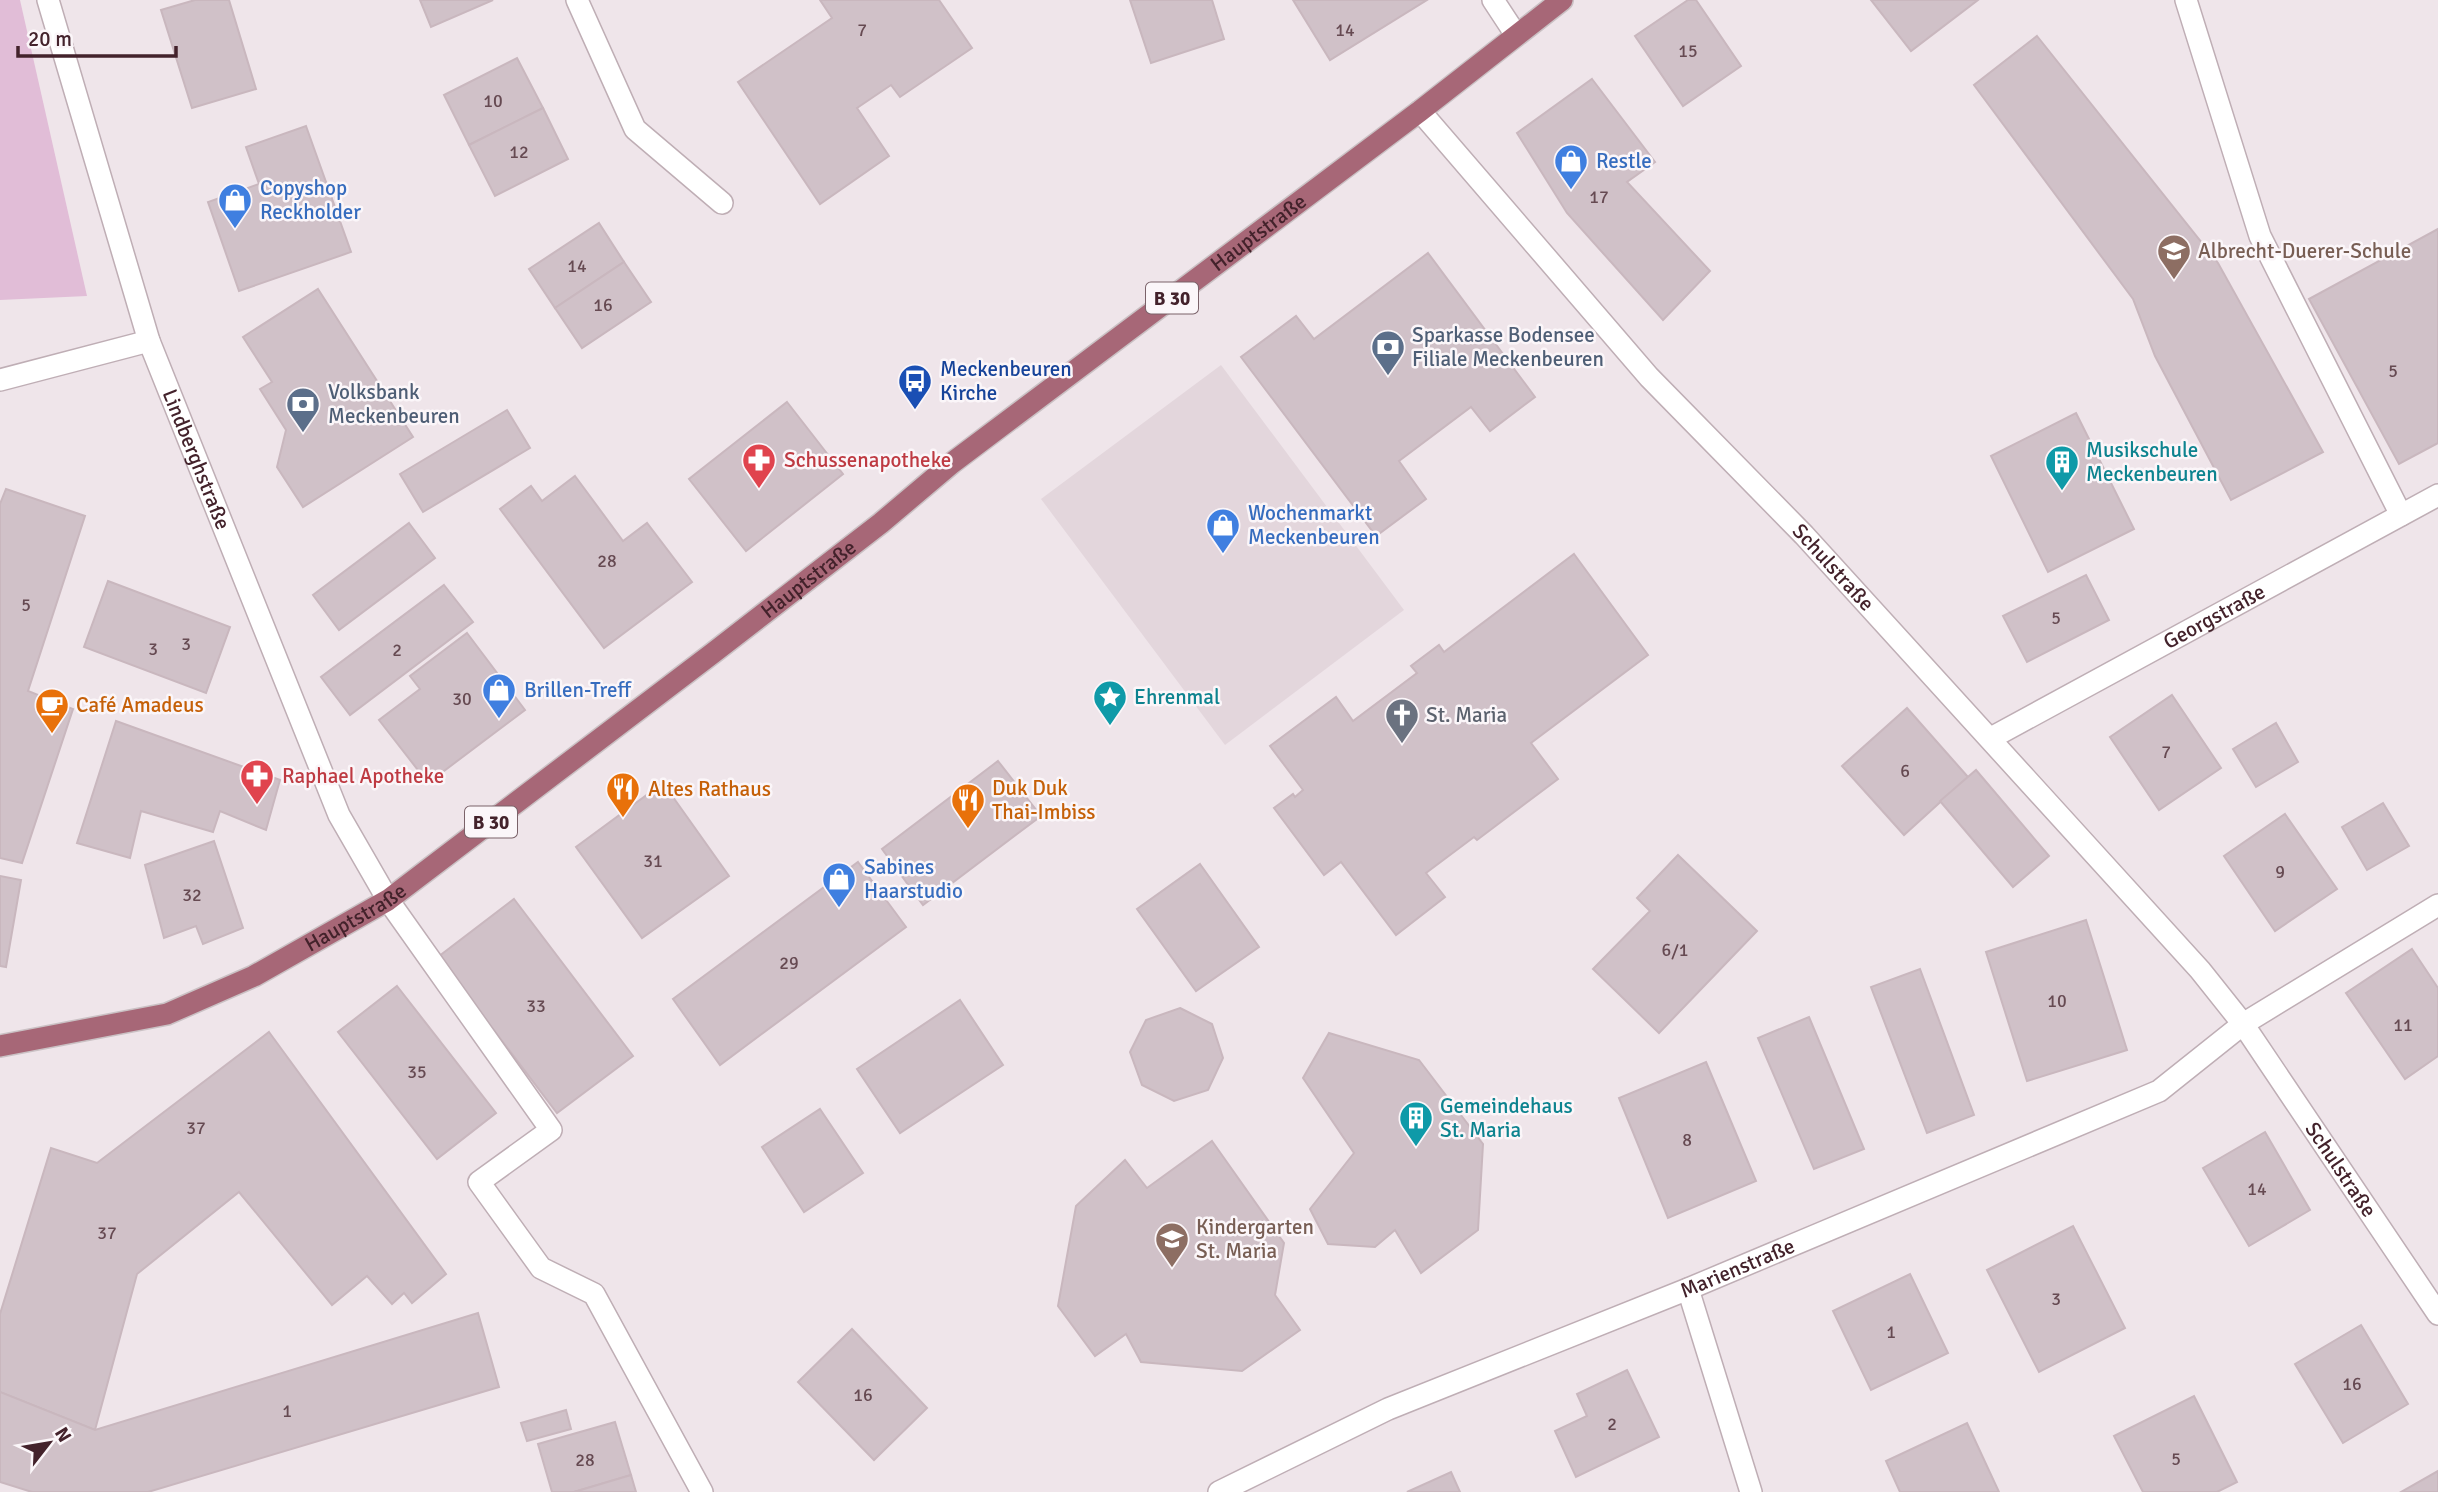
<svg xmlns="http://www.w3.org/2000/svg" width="2438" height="1492" font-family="Signika,sans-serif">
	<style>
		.built { fill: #e3d6dc }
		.green { fill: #e1bdd7 }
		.building { fill: #d0c1c8; stroke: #c9b7be; stroke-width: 2 }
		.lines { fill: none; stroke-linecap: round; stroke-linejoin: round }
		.minor-casing { stroke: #bfaeb5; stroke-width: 24 }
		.major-casing { stroke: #cac1c4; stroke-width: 24 }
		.minor { stroke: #fff; stroke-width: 21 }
		.major { stroke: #a76777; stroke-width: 21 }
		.labels { text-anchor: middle; stroke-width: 5; stroke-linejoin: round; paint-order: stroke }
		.number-label { font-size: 18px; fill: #664a52 }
		.shield { fill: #fbf6f9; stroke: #7a6269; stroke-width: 2 }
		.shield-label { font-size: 19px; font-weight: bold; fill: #43222b }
		.shop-label { font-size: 21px; fill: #366cbe; stroke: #fbf6f9; text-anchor: start }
		.street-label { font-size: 21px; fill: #43222b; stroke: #fbf6f9 }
		.education-label { font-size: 21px; fill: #785e54; stroke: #fbf6f9; text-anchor: start }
		.service-label { font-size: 21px; fill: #4e5e75; stroke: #fbf6f9; text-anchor: start }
		.transit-label { font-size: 21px; fill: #164399; stroke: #fbf6f9; text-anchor: start }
		.culture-label { font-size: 21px; fill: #0d838f; stroke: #fbf6f9; text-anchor: start }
		.health-label { font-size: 21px; fill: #be3a42; stroke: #fbf6f9; text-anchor: start }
		.food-label { font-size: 21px; fill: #c56008; stroke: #fbf6f9; text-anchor: start }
		.worship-label { font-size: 21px; fill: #5b616d; stroke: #fbf6f9; text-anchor: start }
	</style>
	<rect width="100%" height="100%" fill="#efe5ea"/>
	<polygon class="built" points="1221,365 1404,610 1225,745 1041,499"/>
	<polygon class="green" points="0,0 20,0 87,296 0,300"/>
	<g class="building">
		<polygon points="195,0 229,0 256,89 192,108 161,10"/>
		<polygon points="420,0 493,0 431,27"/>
		<polygon points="820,0 939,0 972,48 900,97 891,85 857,108 889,156 820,204 738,82 832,18"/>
		<polygon points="1130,0 1212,0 1224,39 1151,63"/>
		<polygon points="1293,0 1427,0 1330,60"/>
		<polygon points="1688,0 1696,0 1741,66 1683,106 1635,36"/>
		<polygon points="1871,0 1978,0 1911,51"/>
		<polygon points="2037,36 2218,263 2323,452 2231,500 2155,356 2133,299 1974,85"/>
		<polygon points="517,58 543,108 469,145 444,95"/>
		<polygon points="1592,79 1655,162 1627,182 1710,271 1663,320 1567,213 1517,133"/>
		<polygon points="543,108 568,159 495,196 469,145"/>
		<polygon points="306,126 351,252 239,291 208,202 259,184 246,147"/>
		<polygon points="599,223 624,262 555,308 529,269"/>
		<polygon points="2438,229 2438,443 2399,464 2309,299"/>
		<polygon points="1428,253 1535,397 1490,431 1471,407 1399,461 1426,499 1376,536 1241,357 1296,316 1314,339"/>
		<polygon points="624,262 651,302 582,348 555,308"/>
		<polygon points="318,289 413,437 303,507 277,467 286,430 260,389 272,382 243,337"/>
		<polygon points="787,402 843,474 746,551 689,479"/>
		<polygon points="507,410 530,448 423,512 400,474"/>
		<polygon points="2076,413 2134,529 2048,572 1991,456"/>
		<polygon points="575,476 623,541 647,523 692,582 604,648 500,509 531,486 542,501"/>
		<polygon points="6,489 85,516 28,691 73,709 22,863 0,858 0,504"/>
		<polygon points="409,523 435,558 339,630 313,595"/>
		<polygon points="1574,554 1648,655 1531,743 1558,779 1477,840 1474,837 1426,873 1445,897 1396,935 1341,862 1324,875 1274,808 1293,794 1295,797 1303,790 1270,746 1336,697 1353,721 1417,673 1411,666 1439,645 1444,652"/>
		<polygon points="2086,575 2109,620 2027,662 2003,616"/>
		<polygon points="108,581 230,627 206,693 84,647"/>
		<polygon points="444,585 473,622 350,715 321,677"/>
		<polygon points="467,633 525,710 428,783 379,720 420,689 410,676"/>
		<polygon points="2172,695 2221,768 2159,810 2110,737"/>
		<polygon points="1907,708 1968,777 1904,835 1842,766"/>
		<polygon points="116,721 280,780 266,830 220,811 213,832 141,811 130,858 77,843"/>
		<polygon points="2276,723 2298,762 2256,787 2233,749"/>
		<polygon points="998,761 1041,816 923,905 882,849"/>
		<polygon points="1976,770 2049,856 2013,887 1940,801"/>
		<polygon points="663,783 729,876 642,938 576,847"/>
		<polygon points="2383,803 2409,846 2367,870 2342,827"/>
		<polygon points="2285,814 2337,889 2275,931 2224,856"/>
		<polygon points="214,841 243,928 203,944 196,926 164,938 145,865"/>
		<polygon points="1678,855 1757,931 1659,1033 1593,969 1650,911 1637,898"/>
		<polygon points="858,862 906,927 720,1065 673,999"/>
		<polygon points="1200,864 1259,947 1196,991 1137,909"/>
		<polygon points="0,876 21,880 6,967 0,966"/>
		<polygon points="514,899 633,1056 557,1113 438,957"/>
		<polygon points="2086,920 2127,1050 2027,1081 1986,952"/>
		<polygon points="2412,949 2438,988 2438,1056 2405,1079 2346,993"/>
		<polygon points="1920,969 1974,1115 1927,1133 1871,987"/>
		<polygon points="397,986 496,1113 437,1159 338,1032"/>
		<polygon points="960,1000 1003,1065 900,1133 857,1069"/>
		<polygon points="1180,1008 1212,1024 1223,1058 1208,1090 1174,1101 1142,1085 1130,1052 1146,1020"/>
		<polygon points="1809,1017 1864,1149 1814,1169 1758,1038"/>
		<polygon points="269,1032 446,1274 412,1303 404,1293 392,1304 367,1276 332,1305 239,1192 137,1274 95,1430 0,1392 0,1314 51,1148 97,1163"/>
		<polygon points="1329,1033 1419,1060 1483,1144 1478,1230 1421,1273 1395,1230 1375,1247 1328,1244 1310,1209 1354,1153 1303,1078"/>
		<polygon points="1706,1062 1756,1181 1668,1218 1619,1098"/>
		<polygon points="820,1109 863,1173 804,1212 762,1147"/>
		<polygon points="2265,1132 2310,1210 2249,1246 2203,1168"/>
		<polygon points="1212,1141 1284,1243 1275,1295 1300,1330 1242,1371 1141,1362 1126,1334 1095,1356 1058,1306 1076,1206 1125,1160 1147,1188"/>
		<polygon points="2073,1226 2125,1328 2039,1372 1987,1270"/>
		<polygon points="1910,1274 1948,1353 1871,1390 1833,1311"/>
		<polygon points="478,1313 499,1387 148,1492 32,1492 0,1482 0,1392 95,1430"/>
		<polygon points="2361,1325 2408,1404 2343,1443 2295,1364"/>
		<polygon points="852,1329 927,1408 874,1460 798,1382"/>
		<polygon points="1627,1370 1659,1437 1576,1477 1555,1431 1587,1416 1577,1394"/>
		<polygon points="2194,1396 2237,1482 2217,1492 2143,1492 2114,1436"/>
		<polygon points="566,1410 571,1429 527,1441 521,1423"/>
		<polygon points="615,1422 631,1475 574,1492 552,1492 538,1444"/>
		<polygon points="1967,1423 1999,1492 1900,1492 1886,1461"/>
		<polygon points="2438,1471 2438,1492 2401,1492"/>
		<polygon points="1451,1472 1460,1492 1407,1492"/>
		<polygon points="631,1475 636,1492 574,1492"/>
	</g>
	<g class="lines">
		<g class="minor-casing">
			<g id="minor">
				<path id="s1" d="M 48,0 L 149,341 L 339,815 L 388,900 L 551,1130 L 479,1182 L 541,1268 L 594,1294 L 702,1492"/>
				<polyline points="577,0 635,129 722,203"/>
				<polyline points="1493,0 1516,35"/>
				<polyline points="2186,0 2260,236 2401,515"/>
				<path id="s2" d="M 1420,111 L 1649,377 L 1804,535 L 2200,970 L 2243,1024 L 2438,1314"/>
				<polyline points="0,380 149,341"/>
				<path id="s3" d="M 1991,738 L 2438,495"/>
				<polyline points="1688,1289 1751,1492"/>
				<path id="s4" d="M 1219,1492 L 1388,1409 L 1688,1289 L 2159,1091 L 2243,1024 L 2438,905"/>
			</g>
		</g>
		<g class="major-casing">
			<g id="major">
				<path id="s5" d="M 0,1046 L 167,1014 L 254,976 L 388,900 L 713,653 L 881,523 L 952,463 L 1420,111 L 1562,0"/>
			</g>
		</g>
		<use href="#minor" class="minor"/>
		<use href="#major" class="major"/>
	</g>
	<defs>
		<g id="shop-pin" transform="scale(1.75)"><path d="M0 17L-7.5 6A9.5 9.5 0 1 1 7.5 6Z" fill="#3f7fe0" stroke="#fbf6f9"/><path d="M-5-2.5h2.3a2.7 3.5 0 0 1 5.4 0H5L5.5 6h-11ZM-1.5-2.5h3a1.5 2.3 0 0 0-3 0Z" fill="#fff"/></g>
		<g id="school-pin" transform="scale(1.75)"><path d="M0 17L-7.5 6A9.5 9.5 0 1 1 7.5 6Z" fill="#8d6e63" stroke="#fbf6f9"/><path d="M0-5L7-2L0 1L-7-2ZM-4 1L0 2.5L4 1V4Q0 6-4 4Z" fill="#fff"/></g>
		<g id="bank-pin" transform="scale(1.75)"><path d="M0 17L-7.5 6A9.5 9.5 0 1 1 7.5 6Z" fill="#5c6f8a" stroke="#fbf6f9"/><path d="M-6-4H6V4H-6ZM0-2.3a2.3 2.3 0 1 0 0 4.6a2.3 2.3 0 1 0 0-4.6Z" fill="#fff"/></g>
		<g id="bus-pin" transform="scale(1.75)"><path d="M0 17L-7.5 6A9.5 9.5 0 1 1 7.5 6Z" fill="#1a4fb4" stroke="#fbf6f9"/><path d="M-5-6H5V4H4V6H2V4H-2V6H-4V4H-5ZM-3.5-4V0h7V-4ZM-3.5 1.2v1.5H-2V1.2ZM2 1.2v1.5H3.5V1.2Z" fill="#fff"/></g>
		<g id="pharmacy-pin" transform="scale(1.75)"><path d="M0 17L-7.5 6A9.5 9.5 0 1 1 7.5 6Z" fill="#e0444e" stroke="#fbf6f9"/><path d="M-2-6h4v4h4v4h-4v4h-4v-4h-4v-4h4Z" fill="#fff"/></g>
		<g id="building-pin" transform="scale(1.75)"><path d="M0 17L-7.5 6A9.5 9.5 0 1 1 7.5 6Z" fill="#0f9aa8" stroke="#fbf6f9"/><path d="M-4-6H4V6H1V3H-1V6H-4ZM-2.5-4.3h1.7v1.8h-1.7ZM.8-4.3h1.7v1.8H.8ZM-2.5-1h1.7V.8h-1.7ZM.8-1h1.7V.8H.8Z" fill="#fff"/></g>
		<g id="sight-pin" transform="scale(1.75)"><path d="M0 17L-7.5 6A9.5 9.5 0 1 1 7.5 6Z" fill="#0f9aa8" stroke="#fbf6f9"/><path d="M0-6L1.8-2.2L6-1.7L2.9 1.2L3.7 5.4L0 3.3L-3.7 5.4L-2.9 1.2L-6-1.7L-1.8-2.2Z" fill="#fff"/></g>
		<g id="cafe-pin" transform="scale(1.75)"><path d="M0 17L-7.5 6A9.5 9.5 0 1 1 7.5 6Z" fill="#e8710a" stroke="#fbf6f9"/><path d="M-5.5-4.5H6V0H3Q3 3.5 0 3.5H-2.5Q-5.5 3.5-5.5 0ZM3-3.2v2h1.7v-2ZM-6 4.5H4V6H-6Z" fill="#fff"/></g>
		<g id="church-pin" transform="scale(1.75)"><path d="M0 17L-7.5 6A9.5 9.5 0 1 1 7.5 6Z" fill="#6b7280" stroke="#fbf6f9"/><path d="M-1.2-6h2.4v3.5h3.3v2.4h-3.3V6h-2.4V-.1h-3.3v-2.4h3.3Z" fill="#fff"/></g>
		<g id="restaurant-pin" transform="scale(1.75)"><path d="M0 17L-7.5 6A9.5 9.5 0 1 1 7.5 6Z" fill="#e8710a" stroke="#fbf6f9"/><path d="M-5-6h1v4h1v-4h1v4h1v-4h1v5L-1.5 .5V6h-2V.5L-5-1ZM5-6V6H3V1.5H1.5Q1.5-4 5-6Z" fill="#fff"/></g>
	</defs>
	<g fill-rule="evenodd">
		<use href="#shop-pin" x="1571" y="161"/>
		<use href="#shop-pin" x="235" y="200"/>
		<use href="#school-pin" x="2174" y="251"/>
		<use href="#bank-pin" x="1388" y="347"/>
		<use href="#bus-pin" x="915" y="381"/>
		<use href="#bank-pin" x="303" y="404"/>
		<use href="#pharmacy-pin" x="759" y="460"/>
		<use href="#building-pin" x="2062" y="462"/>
		<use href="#shop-pin" x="1223" y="525"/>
		<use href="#shop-pin" x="499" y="690"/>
		<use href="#sight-pin" x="1110" y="697"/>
		<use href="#cafe-pin" x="52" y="705"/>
		<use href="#church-pin" x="1402" y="715"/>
		<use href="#pharmacy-pin" x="257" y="776"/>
		<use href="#restaurant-pin" x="623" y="789"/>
		<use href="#restaurant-pin" x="968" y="800"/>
		<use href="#shop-pin" x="839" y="879"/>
		<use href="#building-pin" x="1416" y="1118"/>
		<use href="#school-pin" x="1172" y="1239"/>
	</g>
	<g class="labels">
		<g class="number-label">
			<text x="862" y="36">7</text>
			<text x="1345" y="36">14</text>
			<text x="1688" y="57">15</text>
			<text x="493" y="107">10</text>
			<text x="519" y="158">12</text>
			<text x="1599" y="203">17</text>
			<text x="577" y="272">14</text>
			<text x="603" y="311">16</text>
			<text x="2393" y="377">5</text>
			<text x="607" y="567">28</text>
			<text x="26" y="611">5</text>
			<text x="2056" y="624">5</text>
			<text x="186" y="650">3</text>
			<text x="153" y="655">3</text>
			<text x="397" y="656">2</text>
			<text x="462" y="705">30</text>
			<text x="2166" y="758">7</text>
			<text x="1905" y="777">6</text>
			<text x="653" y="867">31</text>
			<text x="2280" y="878">9</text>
			<text x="192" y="901">32</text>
			<text x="1675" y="956">6/1</text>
			<text x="789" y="969">29</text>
			<text x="2057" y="1007">10</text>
			<text x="536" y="1012">33</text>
			<text x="2403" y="1031">11</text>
			<text x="417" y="1078">35</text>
			<text x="196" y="1134">37</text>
			<text x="1687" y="1146">8</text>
			<text x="2257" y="1195">14</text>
			<text x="107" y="1239">37</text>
			<text x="2056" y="1305">3</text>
			<text x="1891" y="1338">1</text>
			<text x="2352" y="1390">16</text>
			<text x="863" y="1401">16</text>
			<text x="287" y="1417">1</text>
			<text x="1612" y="1430">2</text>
			<text x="2176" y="1465">5</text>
			<text x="585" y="1466">28</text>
		</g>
		<g class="shield">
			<rect x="1146" y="282.5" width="52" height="31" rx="5"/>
			<rect x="465" y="806.5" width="52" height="31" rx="5"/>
		</g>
		<g class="shield-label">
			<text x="1172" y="305">B 30</text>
			<text x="491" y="829">B 30</text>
		</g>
		<g class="shop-label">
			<text x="1596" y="168">Restle</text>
			<text x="260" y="195">Copyshop<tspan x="260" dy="24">Reckholder</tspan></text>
			<text x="1248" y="520">Wochenmarkt<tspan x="1248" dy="24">Meckenbeuren</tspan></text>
			<text x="524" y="697">Brillen-Treff</text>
			<text x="864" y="874">Sabines<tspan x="864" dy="24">Haarstudio</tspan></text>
		</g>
		<g class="street-label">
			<text dy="7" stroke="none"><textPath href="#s5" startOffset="1516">Hauptstraße</textPath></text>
			<text dy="7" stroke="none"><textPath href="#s1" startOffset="483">Lindberghstraße</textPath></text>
			<text dy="7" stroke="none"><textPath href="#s2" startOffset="616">Schulstraße</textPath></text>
			<text dy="7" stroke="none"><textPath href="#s5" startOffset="948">Hauptstraße</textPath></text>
			<text dy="7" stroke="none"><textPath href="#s3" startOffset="254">Georgstraße</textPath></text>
			<text dy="7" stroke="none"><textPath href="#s5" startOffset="382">Hauptstraße</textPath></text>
			<text dy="7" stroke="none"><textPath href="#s2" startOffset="1405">Schulstraße</textPath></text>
			<text dy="7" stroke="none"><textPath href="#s4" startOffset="565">Marienstraße</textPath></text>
		</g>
		<g class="education-label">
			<text x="2198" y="258">Albrecht-Duerer-Schule</text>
			<text x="1196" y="1234">Kindergarten<tspan x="1196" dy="24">St. Maria</tspan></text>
		</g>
		<g class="service-label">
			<text x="1412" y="342">Sparkasse Bodensee<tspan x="1412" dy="24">Filiale Meckenbeuren</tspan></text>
			<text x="328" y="399">Volksbank<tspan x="328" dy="24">Meckenbeuren</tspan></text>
		</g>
		<g class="transit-label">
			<text x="940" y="376">Meckenbeuren<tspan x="940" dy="24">Kirche</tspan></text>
		</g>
		<g class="culture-label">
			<text x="2086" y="457">Musikschule<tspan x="2086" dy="24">Meckenbeuren</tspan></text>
			<text x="1134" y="704">Ehrenmal</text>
			<text x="1440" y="1113">Gemeindehaus<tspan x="1440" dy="24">St. Maria</tspan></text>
		</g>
		<g class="health-label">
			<text x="784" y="467">Schussenapotheke</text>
			<text x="282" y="783">Raphael Apotheke</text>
		</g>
		<g class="food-label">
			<text x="76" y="712">Café Amadeus</text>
			<text x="992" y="795">Duk Duk<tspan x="992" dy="24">Thai-Imbiss</tspan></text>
			<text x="648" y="796">Altes Rathaus</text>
		</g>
		<g class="worship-label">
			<text x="1426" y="722">St. Maria</text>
		</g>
	</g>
	<g transform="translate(49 1443) rotate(59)" stroke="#fbf6f9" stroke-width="5" paint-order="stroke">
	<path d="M0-5L12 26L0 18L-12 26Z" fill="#43222b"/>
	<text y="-10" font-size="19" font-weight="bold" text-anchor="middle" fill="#43222b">N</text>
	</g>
	<path d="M18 46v10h158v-10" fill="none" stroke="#43222b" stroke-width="3.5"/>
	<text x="28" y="46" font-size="21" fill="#43222b" stroke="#fbf6f9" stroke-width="5" paint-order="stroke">20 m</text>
</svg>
